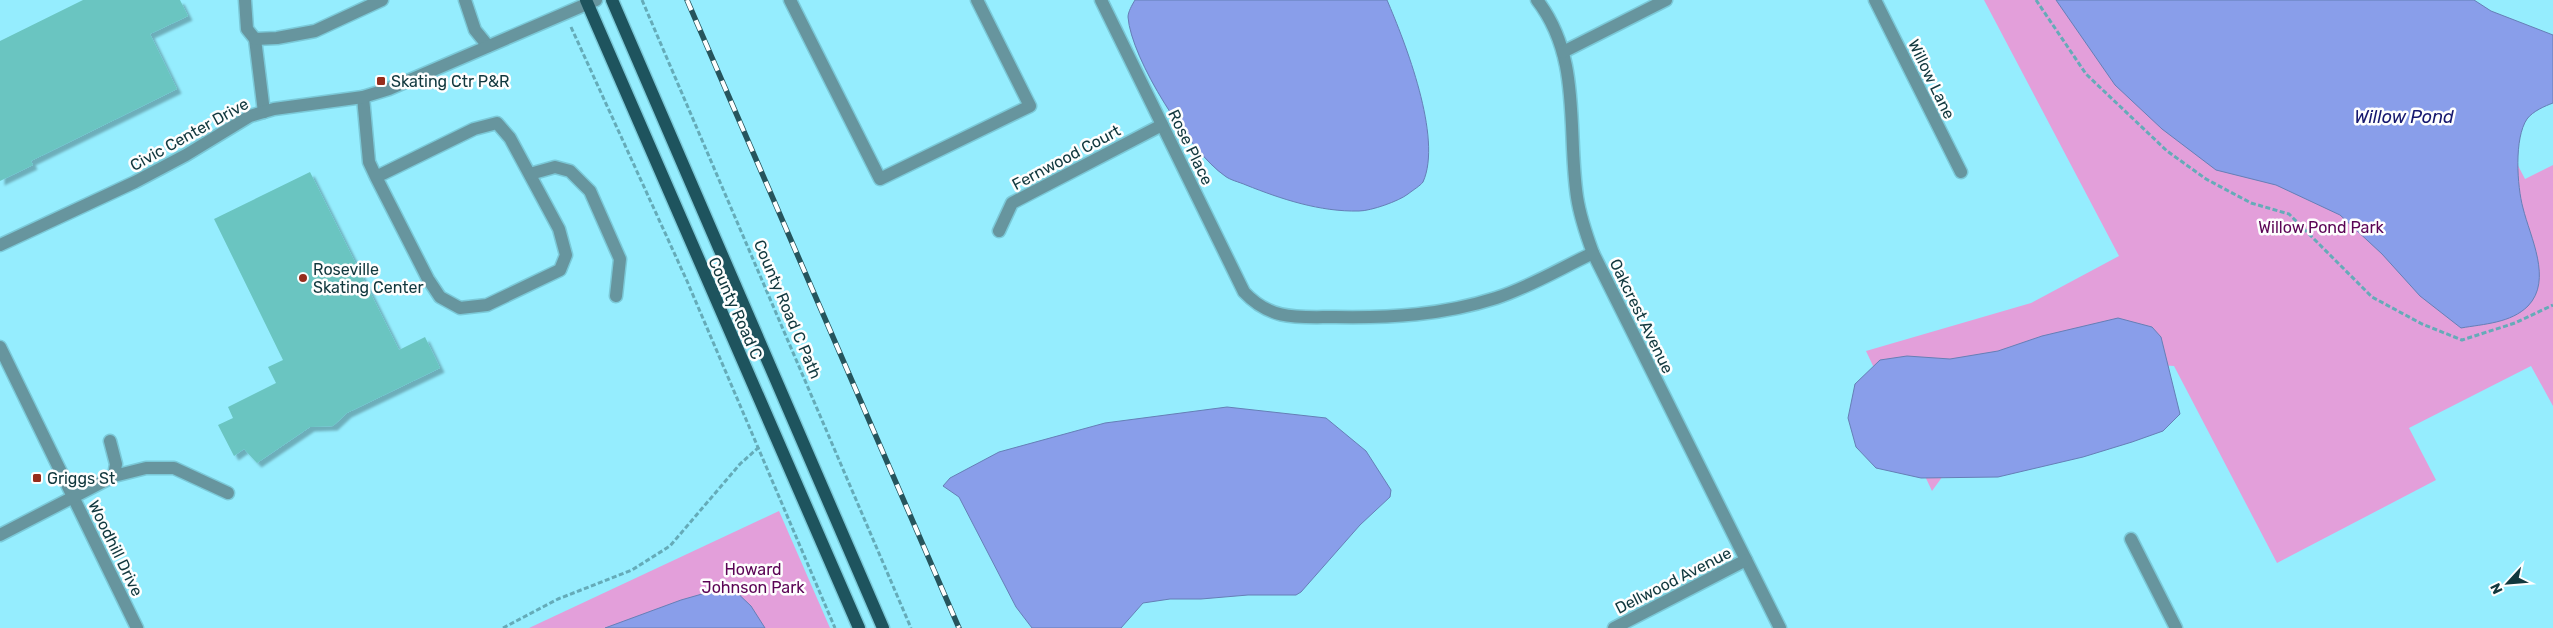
<svg xmlns="http://www.w3.org/2000/svg" width="2553" height="628" font-family="Rubik,sans-serif">
	<style>
		.green { fill: #e39fda }
		.water { fill: #899eea; stroke: #657fb6 }
		.building { fill: #6ac5c1; filter: url(#shadow) }
		.lines { fill: none; stroke-linecap: round; stroke-linejoin: round }
		.minor-casing { stroke: #7bc9d8; stroke-width: 15 }
		.major-casing { stroke: #7bc9d8; stroke-width: 15 }
		.path { stroke: #65abb8; stroke-width: 3; stroke-dasharray: 5 2.5; stroke-linecap: butt }
		.minor { stroke: #67959e; stroke-width: 12 }
		.major { stroke: #1e545e; stroke-width: 12 }
		.rail-casing { stroke: #26555d; stroke-width: 5.5 }
		.rail { stroke: #fefefe; stroke-width: 4; stroke-dasharray: 11; stroke-linecap: butt }
		.poi-dot { fill: #962d1c; stroke: #fefefe; stroke-width: 2 }
		.labels { text-anchor: middle; stroke-width: 5; stroke-linejoin: round; paint-order: stroke }
		.street-label { font-size: 16px; fill: #11383e; stroke: #fefefe }
		.poi-label { font-size: 16px; fill: #11383e; stroke: #fefefe; text-anchor: start }
		.park-label { font-size: 16px; fill: #5b0455; stroke: #fefefe }
		.water-label { font-size: 18px; font-style: italic; fill: #16186f; stroke: #fefefe }
	</style>
	<defs>
		<filter id="shadow"><feDropShadow dx="4.5" dy="4.5" stdDeviation="1" flood-color="#0004"/></filter>
	</defs>
	<rect width="100%" height="100%" fill="#95edfe"/>
	<g class="green">
		<polygon points="1984,0 2432,0 2525,179 2553,165 2553,406 2531,366 2409,428 2436,480 2277,563 2174,366 2125,363 1977,429 1932,491 1866,351 2031,303 2119,256"/>
		<polygon points="779,511 830,628 529,628"/>
	</g>
	<g class="water">
		<path d="M 1135,0 L 1387,0 C 1405,42 1443,138 1423,182 C 1420,186 1413,190 1408,194 C 1399,201 1371,211 1359,211 C 1320,212 1281,199 1246,185 C 1239,182 1230,180 1225,176 C 1190,152 1131,59 1128,17 C 1128,12 1132,5 1135,0 Z"/>
		<path d="M 2056,0 L 2474,0 L 2491,11 L 2553,35 L 2553,103 C 2545,106 2533,111 2527,119 C 2514,138 2517,186 2523,208 C 2530,237 2553,280 2528,306 C 2511,323 2484,324 2461,328 L 2420,296 L 2382,254 L 2340,215 L 2276,185 L 2216,170 L 2162,129 L 2115,85 Z"/>
		<polygon points="2118,318 2152,327 2161,337 2180,414 2163,431 2132,442 2083,457 1998,477 1921,478 1876,468 1856,447 1848,418 1855,384 1880,360 1907,356 1950,359 1998,351 2042,336"/>
		<polygon points="1227,407 1326,418 1366,451 1391,490 1390,497 1360,525 1301,592 1296,595 1248,595 1201,599 1170,599 1143,603 1121,628 1032,628 1016,607 959,497 943,486 950,478 999,452 1105,423"/>
		<polygon points="730,586 751,606 765,628 605,628 681,600"/>
	</g>
	<g class="building">
		<polygon points="83,0 180,0 188,16 150,34 177,89 31,161 33,165 0,181 0,41"/>
		<polygon points="310,172 399,350 425,337 440,368 347,413 333,426 310,427 257,463 244,449 234,456 218,425 233,418 228,407 276,383 268,367 283,360 214,219"/>
	</g>
	<g class="lines">
		<g class="minor-casing">
			<g id="minor">
				<polyline points="245,0 247,29 255,39 264,112"/>
				<polyline points="465,0 475,30 488,46"/>
				<polyline points="790,0 880,179 1030,106 977,0"/>
				<path d="M 1101,0 L 1244,292 C 1271,321 1298,317 1335,317 C 1391,318 1443,315 1496,298 C 1530,287 1561,268 1593,253"/>
				<path d="M 1537,0 C 1582,58 1567,130 1577,197 C 1580,217 1586,234 1593,253 L 1780,628"/>
				<polyline points="1875,0 1961,172"/>
				<polyline points="255,39 277,38 315,31 382,0"/>
				<polyline points="1563,52 1666,0"/>
				<polyline points="363,97 369,162 376,177 428,279 440,297 460,308 487,305 560,270 566,255 559,229 510,138 497,123 474,129 376,177"/>
				<polyline points="530,174 555,167 570,171 590,191 620,259 616,296"/>
				<polyline points="999,231 1012,203 1162,125"/>
				<polyline points="0,245 135,182 186,155 250,116 274,109 363,97 389,89 596,0"/>
				<polyline points="0,347 137,628"/>
				<polyline points="114,476 146,468 174,468 228,493"/>
				<polyline points="0,535 114,476 116,464 110,441"/>
				<polyline points="2131,539 2176,628"/>
				<polyline points="1614,628 1746,560"/>
			</g>
		</g>
		<g class="major-casing">
			<g id="major">
				<polyline points="586,0 859,628"/>
				<polyline points="612,0 883,628"/>
			</g>
		</g>
		<g class="path">
			<polyline points="642,0 911,628"/>
			<polyline points="2036,0 2086,74 2167,151 2206,179 2251,203 2289,214 2372,297 2422,324 2462,340 2515,323 2553,305"/>
			<polyline points="571,27 687,281 835,628"/>
			<polyline points="503,628 558,599 632,570 670,546 740,464 759,447"/>
		</g>
		<use href="#minor" class="minor"/>
		<use href="#major" class="major"/>
		<g class="rail-casing">
			<polyline id="rail" points="687,0 959,628"/>
		</g>
		<use href="#rail" class="rail"/>
	</g>
	<g class="poi-dot">
		<rect x="376" y="76" width="10" height="10" rx="2.5"/>
		<circle cx="303" cy="278" r="5"/>
		<rect x="32" y="473" width="10" height="10" rx="2.5"/>
	</g>
	<g class="labels">
		<g class="street-label">
			<text transform="translate(1932 79) rotate(64)" y="6">Willow Lane</text>
			<text transform="translate(189 134) rotate(-29)" y="6">Civic Center Drive</text>
			<text transform="translate(1191 147) rotate(64)" y="6">Rose Place</text>
			<text transform="translate(1066 157) rotate(-28)" y="6">Fernwood Court</text>
			<text transform="translate(736 308) rotate(66)" y="6">County Road C</text>
			<text transform="translate(788 309) rotate(67)" y="6">County Road C Path</text>
			<text transform="translate(1642 316) rotate(64)" y="6">Oakcrest Avenue</text>
			<text transform="translate(116 548) rotate(64)" y="6">Woodhill Drive</text>
			<text transform="translate(1673 580) rotate(-27)" y="6">Dellwood Avenue</text>
		</g>
		<g class="poi-label">
			<text x="391" y="87">Skating Ctr P&amp;R</text>
			<text x="313" y="275">Roseville<tspan x="313" dy="18">Skating Center</tspan></text>
			<text x="47" y="484">Griggs St</text>
		</g>
		<g class="park-label">
			<text x="2321" y="233">Willow Pond Park</text>
			<text x="753" y="575">Howard<tspan x="753" dy="18">Johnson Park</tspan></text>
		</g>
		<g class="water-label">
			<text x="2404" y="123">Willow Pond</text>
		</g>
	</g>
	<g transform="translate(2508 583) rotate(244)" stroke="#fefefe" stroke-width="4" paint-order="stroke">
	<path d="M0-4L9 19L0 12L-9 19Z" fill="#11383e"/>
	<text y="-8" font-size="14" font-weight="bold" text-anchor="middle" fill="#11383e">N</text>
	</g>
</svg>
